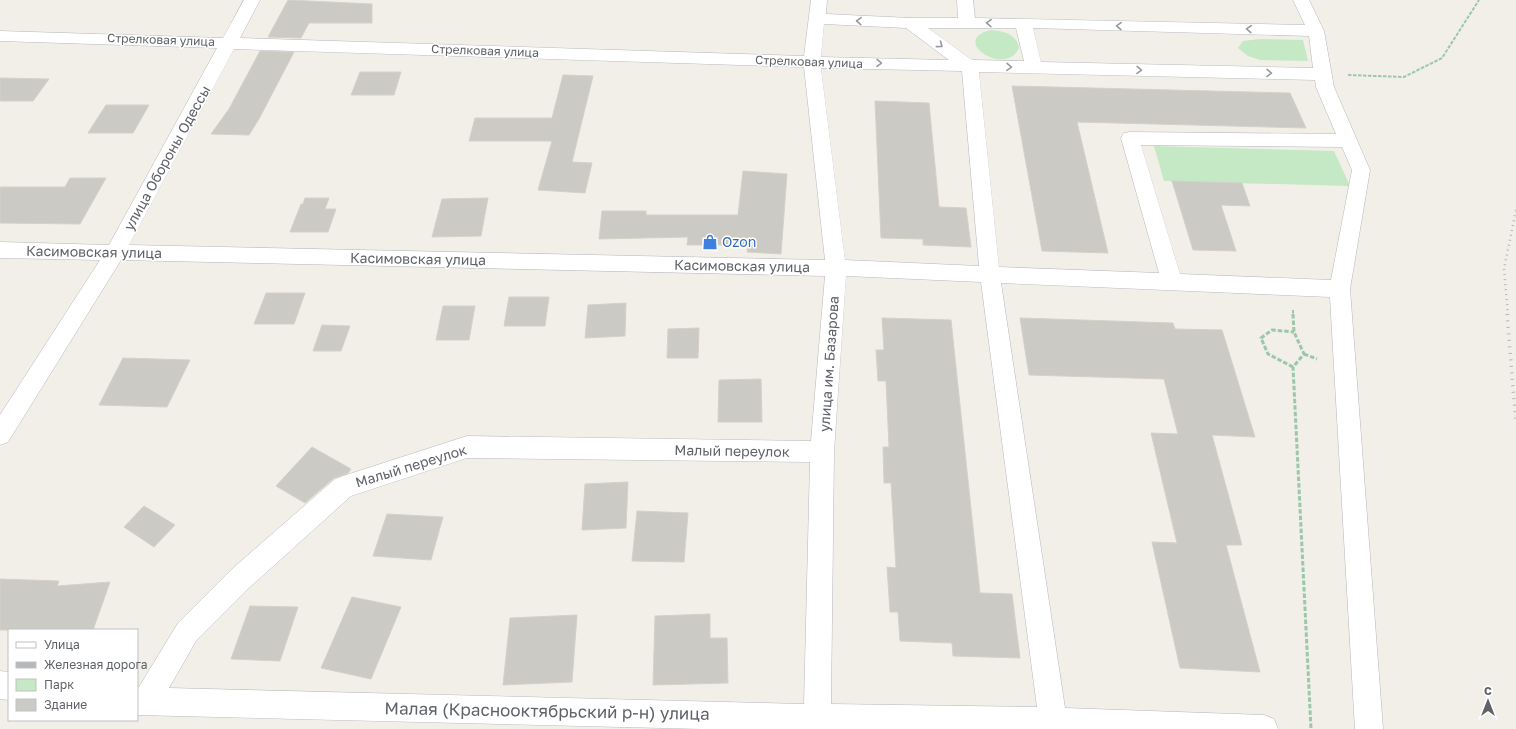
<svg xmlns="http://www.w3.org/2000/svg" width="1516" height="729" font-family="'Golos Text',sans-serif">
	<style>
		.green { fill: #c5e8c5 }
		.building { fill: #cccac5; stroke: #d6d1c6 }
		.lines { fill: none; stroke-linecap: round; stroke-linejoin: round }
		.minor-casing { stroke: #b5b8bc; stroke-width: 1 }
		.path-far1 { stroke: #9cc7a9; stroke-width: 2; stroke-dasharray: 3.5 1.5; stroke-linecap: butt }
		.path { stroke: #9cc7a9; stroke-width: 3; stroke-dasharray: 4.5 2; stroke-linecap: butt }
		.minor { fill: #fff; fill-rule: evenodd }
		.rail-far1 { stroke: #b6b7b8; stroke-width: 2.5; stroke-dasharray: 1 4; stroke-linecap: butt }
		.rail { stroke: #b6b7b8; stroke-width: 3.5; stroke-dasharray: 1 5.5; stroke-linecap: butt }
		.oneway { stroke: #979a9d }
		.labels { text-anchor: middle; stroke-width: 3; stroke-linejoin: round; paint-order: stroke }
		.far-street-label { font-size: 12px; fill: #5f6368; stroke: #fff }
		.street-label { font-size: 14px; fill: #5f6368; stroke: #fff }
		.shop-label { font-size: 14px; fill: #366cbe; stroke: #fff; text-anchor: start }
		.near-street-label { font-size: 17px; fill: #5f6368; stroke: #fff }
	</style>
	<rect width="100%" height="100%" fill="#f1efe8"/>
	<g class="green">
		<path d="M 991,30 C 1003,31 1017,34 1019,48 C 1006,78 948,40 991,30 Z"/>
		<polygon points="1260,39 1303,40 1308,61 1260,60 1248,56 1238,48 1243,41"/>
		<polygon points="1154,146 1334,151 1350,186 1164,181"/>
	</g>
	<g class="building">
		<polygon points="288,0 372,4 372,23 309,23 301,38 268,37"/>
		<polygon points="260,51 294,52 259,119 249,135 211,134 229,109"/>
		<polygon points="360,72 401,72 394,95 351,95"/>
		<polygon points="563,75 593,76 572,162 592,163 585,193 538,190 552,141 469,141 475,118 552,118"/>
		<polygon points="0,78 49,79 33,101 0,101"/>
		<polygon points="1012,86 1290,93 1306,128 1077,122 1108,253 1042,251"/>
		<polygon points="875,101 929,103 939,207 966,208 971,247 923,245 923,239 881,238"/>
		<polygon points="106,105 149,105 133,133 88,133"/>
		<polygon points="743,171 787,174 781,254 747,252 748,245 687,245 688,237 599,239 602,211 646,211 646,215 738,215"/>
		<polygon points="70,178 106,178 80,224 0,223 0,187 65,187"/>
		<polygon points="1172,181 1242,183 1250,206 1221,205 1236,251 1193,250"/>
		<polygon points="305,198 329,198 325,209 336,209 328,232 290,232 301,204 303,204"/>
		<polygon points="488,198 481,236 432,237 442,199"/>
		<polygon points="266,293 305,293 294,324 254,324"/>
		<polygon points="509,297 549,297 545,326 504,326"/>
		<polygon points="626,303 625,336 585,338 588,305"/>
		<polygon points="443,306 475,306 469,340 436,340"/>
		<polygon points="882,318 951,320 980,593 1012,594 1020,658 953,656 952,643 900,641 898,612 890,612 887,567 896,568 891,483 884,483 883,447 889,447 886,381 878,381 876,350 884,350"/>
		<polygon points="1020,318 1173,323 1175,329 1222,330 1255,437 1212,435 1242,545 1226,545 1260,672 1180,668 1152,542 1177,543 1151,433 1178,434 1164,379 1029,375"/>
		<polygon points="322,325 350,326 341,351 313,351"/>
		<polygon points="699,328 698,358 667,358 668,329"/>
		<polygon points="123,358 190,360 167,407 99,405"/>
		<polygon points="761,379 762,422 718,422 719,380"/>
		<polygon points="312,447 351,469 348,473 334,478 305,503 276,486"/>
		<polygon points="628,482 626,528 582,530 585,484"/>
		<polygon points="144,506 175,525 154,547 124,527"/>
		<polygon points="637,511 688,513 684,562 632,561"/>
		<polygon points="387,514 443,517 431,560 373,556"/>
		<polygon points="0,579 59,581 57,586 110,582 93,630 0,630"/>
		<polygon points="352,597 401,607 371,679 321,668"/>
		<polygon points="250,606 298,607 280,661 231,659"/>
		<polygon points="710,614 710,638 727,638 728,683 653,685 655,616"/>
		<polygon points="577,615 572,682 503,685 510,618"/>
	</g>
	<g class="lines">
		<g class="minor-casing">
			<g id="minor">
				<path d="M 244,0 L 260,0 L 240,38 L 804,56 L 811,0 L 827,0 L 826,14 L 910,18 L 958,18 L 957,0 L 973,0 L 975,18 L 1305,25 L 1293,0 L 1309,0 L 1324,31 L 1334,87 L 1370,170 L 1350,289 L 1383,729 L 1355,729 L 1330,297 L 1001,283 L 1065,708 L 1264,715 L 1274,719 L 1278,729 L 703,729 L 137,715 L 137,687 L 139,687 L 178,623 L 232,569 L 335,479 L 343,476 L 467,436 L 811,441 L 825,276 L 121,260 L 8,442 L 0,445 L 0,415 L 100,260 L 0,258 L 0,242 L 109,245 L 217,48 L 0,41 L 0,31 L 223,38 ZM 824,24 L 906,28 L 949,60 L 821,57 ZM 928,28 L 1016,28 L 1024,61 L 972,60 ZM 1033,28 L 1309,36 L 1313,68 L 1041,62 ZM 234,49 L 804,67 L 825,260 L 129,245 ZM 821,68 L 962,71 L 979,266 L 845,260 ZM 979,72 L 1315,80 L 1316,87 L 1336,134 L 1130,132 L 1124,133 L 1121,138 L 1159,273 L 999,267 ZM 1141,145 L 1342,147 L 1352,170 L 1331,280 L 1180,274 ZM 846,276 L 981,282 L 1037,707 L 831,704 L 834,452 ZM 467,458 L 810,462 L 804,704 L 169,688 L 196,641 L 250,587 L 351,496 Z"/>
				<polygon points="0,671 9,672 9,700 0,699"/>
			</g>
		</g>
		<g class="path-far1">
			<polyline points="1348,75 1404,77 1442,58 1479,0"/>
			<polyline points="1293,310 1293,315"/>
		</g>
		<g class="path">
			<polyline points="1293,314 1294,332 1304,354 1293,367 1311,729"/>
			<polyline points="1304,354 1317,359"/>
			<polyline points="1293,367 1268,354 1261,338 1272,330 1294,332"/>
		</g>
		<use href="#minor" class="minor"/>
		<polyline class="rail-far1" points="1508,315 1504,269 1516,210"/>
		<polyline class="rail" points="1507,314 1516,424"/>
	</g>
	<defs><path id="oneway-chevron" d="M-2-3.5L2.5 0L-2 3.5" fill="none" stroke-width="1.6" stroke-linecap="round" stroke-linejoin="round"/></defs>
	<g class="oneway">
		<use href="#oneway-chevron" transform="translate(859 21) rotate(-177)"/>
		<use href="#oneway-chevron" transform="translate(989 23) rotate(-179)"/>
		<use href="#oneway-chevron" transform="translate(1119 26) rotate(-178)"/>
		<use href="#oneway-chevron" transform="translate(1249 29) rotate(-178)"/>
		<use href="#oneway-chevron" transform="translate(940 45) rotate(36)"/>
		<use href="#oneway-chevron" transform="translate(879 63) rotate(1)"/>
		<use href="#oneway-chevron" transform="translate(1009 67) rotate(1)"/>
		<use href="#oneway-chevron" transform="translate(1139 70) rotate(1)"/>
		<use href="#oneway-chevron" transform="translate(1269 73) rotate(1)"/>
	</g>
	<defs>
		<g id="shop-bare" transform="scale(1.2)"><path d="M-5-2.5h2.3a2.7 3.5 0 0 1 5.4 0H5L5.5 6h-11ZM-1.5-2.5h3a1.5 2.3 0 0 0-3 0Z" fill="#3f7fe0" stroke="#fff" stroke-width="2.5" paint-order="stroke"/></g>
	</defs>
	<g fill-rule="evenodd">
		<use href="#shop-bare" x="710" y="242"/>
	</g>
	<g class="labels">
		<g class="far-street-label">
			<text transform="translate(161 40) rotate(2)" y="4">Стрелковая улица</text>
			<text transform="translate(485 51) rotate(2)" y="4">Стрелковая улица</text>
			<text transform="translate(809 62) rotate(2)" y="4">Стрелковая улица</text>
		</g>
		<g class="street-label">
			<text transform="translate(167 158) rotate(-61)" y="5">улица Обороны Одессы</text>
			<text transform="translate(94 252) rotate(1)" y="5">Касимовская улица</text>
			<text transform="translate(418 259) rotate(1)" y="5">Касимовская улица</text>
			<text transform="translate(742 266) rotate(1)" y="5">Касимовская улица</text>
			<text transform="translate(829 364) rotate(-86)" y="5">улица им. Базарова</text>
			<text transform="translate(732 451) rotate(1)" y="5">Малый переулок</text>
			<text transform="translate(411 466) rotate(-17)" y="5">Малый переулок</text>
		</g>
		<g class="shop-label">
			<text x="722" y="247">Ozon</text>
		</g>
		<g class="near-street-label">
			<text transform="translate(547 711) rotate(1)" y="6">Малая (Краснооктябрьский р-н) улица</text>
		</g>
	</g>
	<rect x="8" y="629" width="130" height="92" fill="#ffffff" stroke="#bfc1c3"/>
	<rect x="16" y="642" width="20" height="6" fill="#ffffff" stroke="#bfc1c3"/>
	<text x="44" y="649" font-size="12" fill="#5f6368">Улица</text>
	<rect x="16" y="662" width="20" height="6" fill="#b6b7b8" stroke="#bfc1c3"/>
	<text x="44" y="669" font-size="12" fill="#5f6368">Железная дорога</text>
	<rect x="16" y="679" width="20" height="12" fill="#c5e8c5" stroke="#bfc1c3"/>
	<text x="44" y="689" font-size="12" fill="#5f6368">Парк</text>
	<rect x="16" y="699" width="20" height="12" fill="#cccac5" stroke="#bfc1c3"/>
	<text x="44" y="709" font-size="12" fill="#5f6368">Здание</text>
	<g transform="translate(1488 701)" stroke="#ffffff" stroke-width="3" paint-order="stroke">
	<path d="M0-3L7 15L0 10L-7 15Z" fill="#5f6368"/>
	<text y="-6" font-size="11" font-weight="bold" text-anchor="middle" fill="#5f6368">С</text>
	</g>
</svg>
